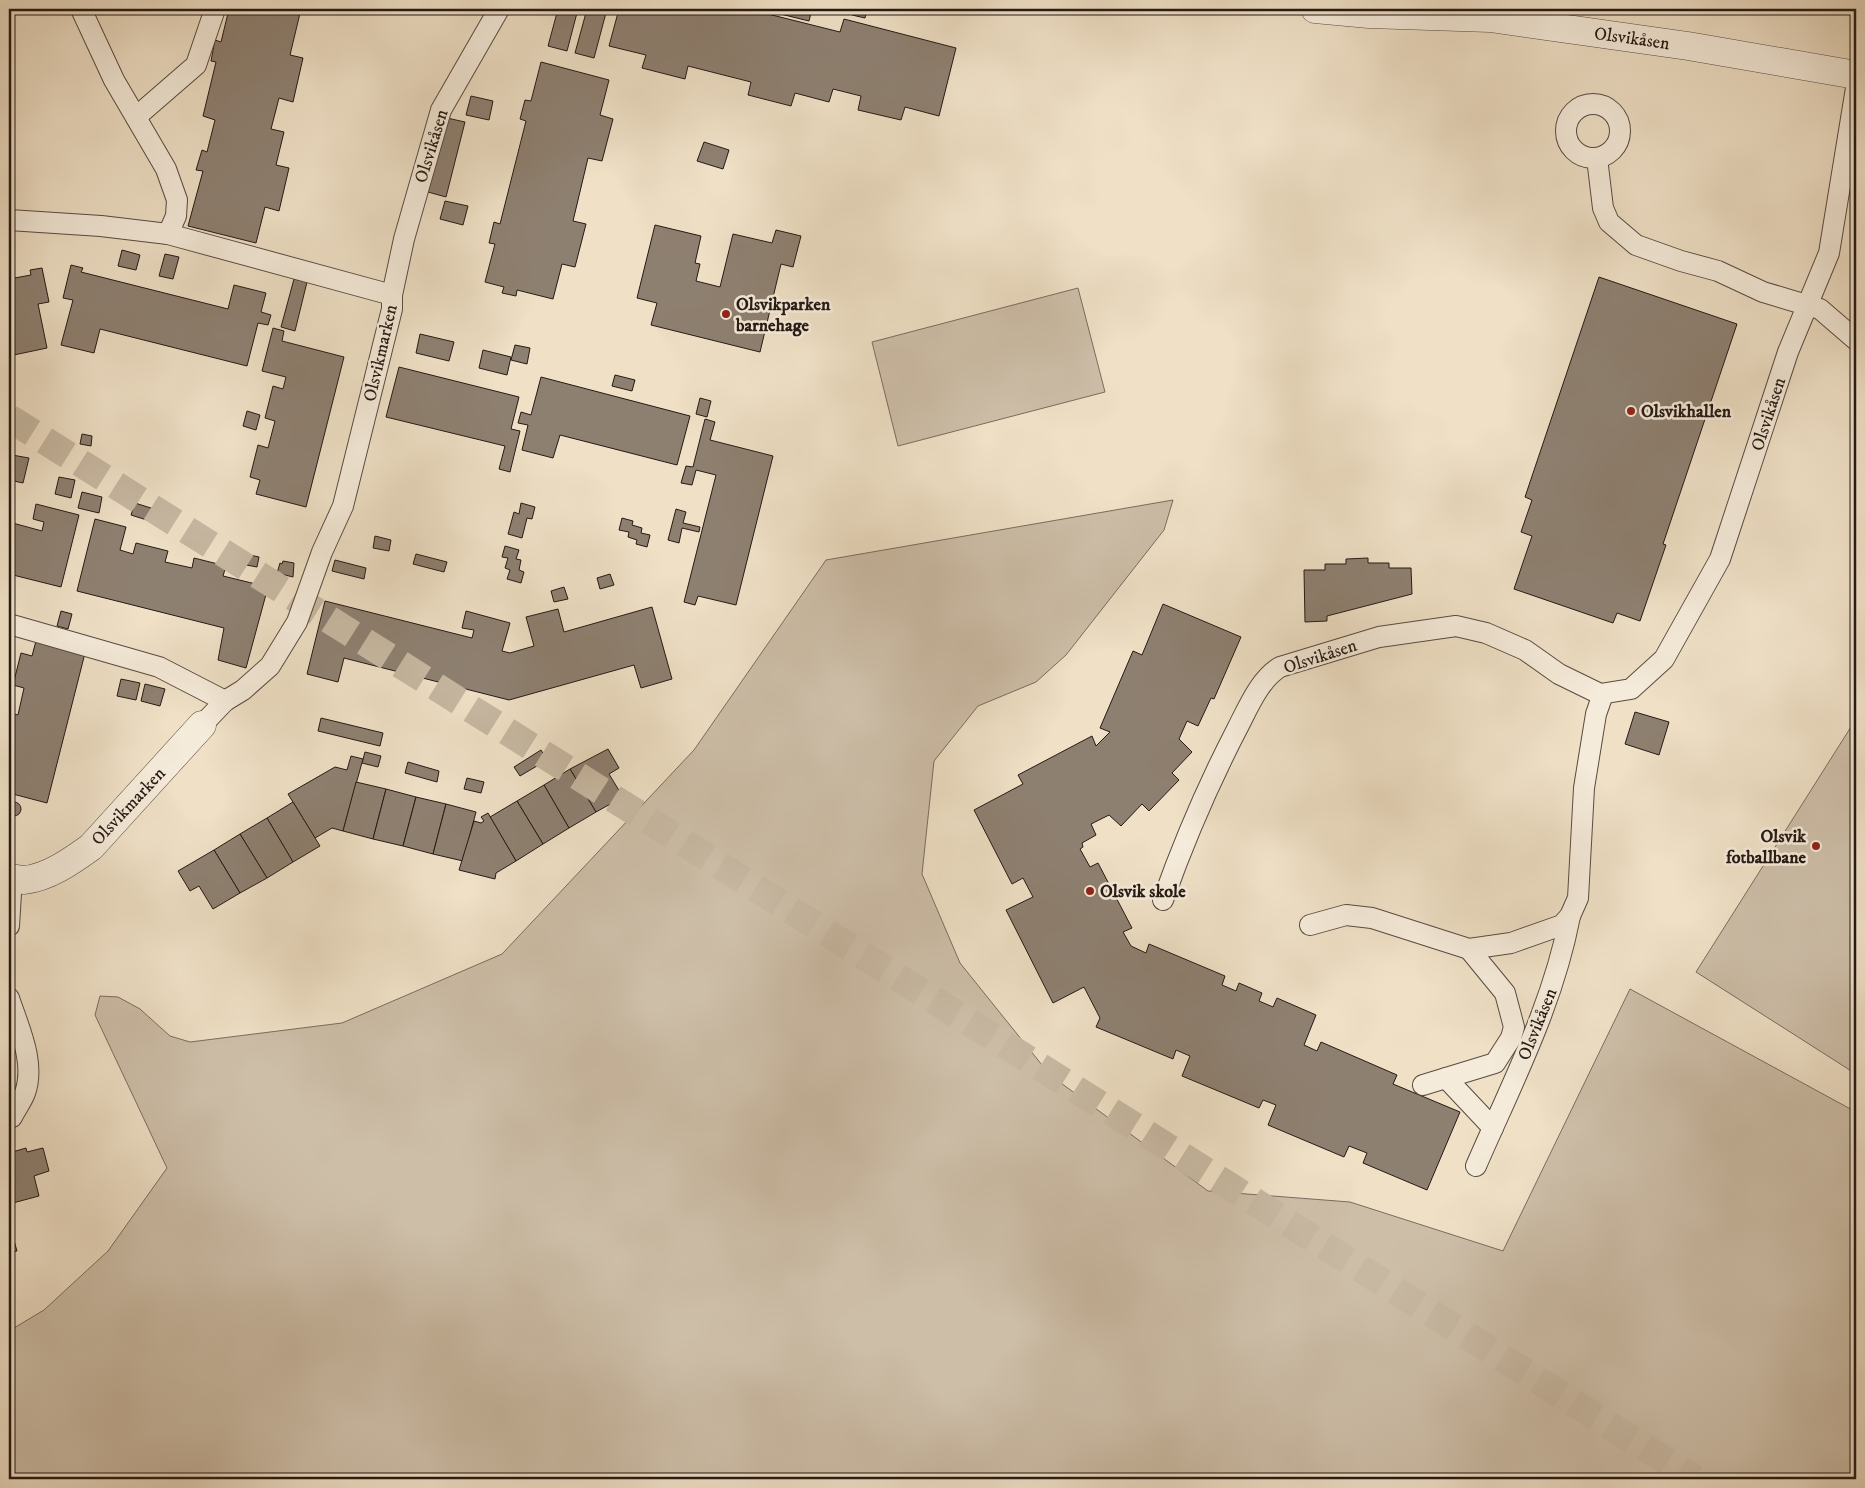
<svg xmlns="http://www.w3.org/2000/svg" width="1865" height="1488" font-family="'IM FELL DW Pica',serif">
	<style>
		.green { fill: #cdbea8; stroke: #796c5e }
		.building { fill: #8e8071; stroke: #251914 }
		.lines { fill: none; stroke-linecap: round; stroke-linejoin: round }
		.primary-tunnel { stroke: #c7b8a2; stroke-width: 28; stroke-dasharray: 28 14; stroke-linecap: butt }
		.service-casing { stroke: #584b40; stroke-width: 22 }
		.minor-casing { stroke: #584b40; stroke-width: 29 }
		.tertiary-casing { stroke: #584b40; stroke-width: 29 }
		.service { stroke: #f5ebda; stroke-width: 20 }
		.minor { stroke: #f5ebda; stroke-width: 28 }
		.tertiary { stroke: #f5ebda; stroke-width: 28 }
		.poi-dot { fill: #8f2418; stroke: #f5ebda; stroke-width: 2 }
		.labels { text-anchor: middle; stroke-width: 5; stroke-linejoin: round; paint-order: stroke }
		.street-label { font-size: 18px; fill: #251914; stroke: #f5ebda }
		.poi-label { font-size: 18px; font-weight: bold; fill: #251914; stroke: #f5ebda; text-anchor: start }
	</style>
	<rect width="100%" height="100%" fill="#efe0c6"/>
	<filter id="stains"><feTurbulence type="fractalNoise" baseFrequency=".004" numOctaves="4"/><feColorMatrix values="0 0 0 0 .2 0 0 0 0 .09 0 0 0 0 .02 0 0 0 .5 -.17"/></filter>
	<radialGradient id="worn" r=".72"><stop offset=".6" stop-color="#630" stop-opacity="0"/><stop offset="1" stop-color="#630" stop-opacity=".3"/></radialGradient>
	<g class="green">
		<polygon points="1078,288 1105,392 898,446 872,342"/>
		<polygon points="1173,500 1164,530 1066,655 1036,682 978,706 934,761 922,874 960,963 1050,1075 1208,1191 1350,1202 1503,1251 1630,989 1856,1112 1856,1479 9,1479 9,1331 44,1310 108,1251 167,1168 95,1015 100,996 118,997 140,1009 170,1036 190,1042 342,1023 502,954 694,750 826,560"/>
		<polygon points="1856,719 1856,1074 1696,972"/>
	</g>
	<g class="building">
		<polygon points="229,9 301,9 290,55 303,58 293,102 279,98 271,129 284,132 276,165 289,168 279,211 265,207 256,243 188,226 203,171 196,170 202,150 207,152 215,120 203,116 216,62 211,61 215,40 221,42"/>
		<polygon points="558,9 578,9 567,51 548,46"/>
		<polygon points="587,9 607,9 594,58 575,53"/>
		<polygon points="619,9 748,9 840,32 844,19 956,48 939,116 905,107 901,120 858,110 861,96 833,89 829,102 795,93 791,106 748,95 751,82 688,66 685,79 642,68 646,55 609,46"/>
		<polygon points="760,9 812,9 809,21"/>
		<polygon points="853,9 867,9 865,18 852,15"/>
		<polygon points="541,62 609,80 600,115 613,119 602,161 588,158 573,221 586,224 575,267 562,264 553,299 517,290 516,296 502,293 504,287 485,282 495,244 489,243 494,222 500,224 526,121 520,119 525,100 531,101"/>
		<polygon points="471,96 493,101 489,120 466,115"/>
		<polygon points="447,118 465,122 446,197 428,192"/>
		<polygon points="704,142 729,150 723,169 697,161"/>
		<polygon points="445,201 468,206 463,225 440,219"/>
		<polygon points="655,225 701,236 695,263 700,264 696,281 720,287 733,234 772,243 776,230 801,236 793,267 781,264 760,352 651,325 657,303 637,298"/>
		<polygon points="122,250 140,255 136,270 118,266"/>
		<polygon points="165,254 179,257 173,279 159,276"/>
		<polygon points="71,265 83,268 81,272 228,309 234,285 266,293 261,312 271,315 268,325 258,323 247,366 100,329 94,353 61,345 73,300 63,298"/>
		<polygon points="42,268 49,302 38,304 47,348 9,356 9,279 31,275 30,270"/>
		<polygon points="1599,277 1737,324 1663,544 1666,545 1640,621 1617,613 1613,623 1514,589 1532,536 1521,532 1532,500 1525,497"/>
		<polygon points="294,279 307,282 295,331 281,327"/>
		<polygon points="273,328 284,331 282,341 344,357 306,507 256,494 260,480 250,477 258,445 268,448 275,421 265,418 273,386 283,389 286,377 262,371"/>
		<polygon points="420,334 454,342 449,361 416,353"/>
		<polygon points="515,345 530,348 527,364 511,360"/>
		<polygon points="483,350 511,357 507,375 479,368"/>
		<polygon points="399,367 519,397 511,429 520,431 510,472 499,469 505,446 386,417"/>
		<polygon points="615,375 635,380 632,391 612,386"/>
		<polygon points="541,377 690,416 677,465 560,435 553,458 522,450 528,425 518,423 521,412 531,415"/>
		<polygon points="700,398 711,401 707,417 696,414"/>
		<polygon points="247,411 260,415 256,430 243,426"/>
		<polygon points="705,419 715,422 710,440 773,456 736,605 698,596 695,605 684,602 716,475 696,470 692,485 681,483 686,466 693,467"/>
		<polygon points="82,434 92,436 91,446 80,444"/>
		<polygon points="12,455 29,458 23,483 9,480 9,459 11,459"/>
		<polygon points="59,477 75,480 71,498 55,494"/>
		<polygon points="82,492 102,497 99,513 78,508"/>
		<polygon points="135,503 154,509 150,521 131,515"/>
		<polygon points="521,503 535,507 532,519 527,518 522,538 508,534 514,512 519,514"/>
		<polygon points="36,504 79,515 61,587 9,574 9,522 42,531 44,522 33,519"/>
		<polygon points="676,509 686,512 683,523 700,527 699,532 682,528 679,543 668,540"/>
		<polygon points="622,518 633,521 632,525 642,528 641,533 650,535 647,547 636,544 637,540 628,537 629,532 619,530"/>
		<polygon points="95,519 126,527 120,550 133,554 136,543 168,551 165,562 192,568 194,558 226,566 223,576 268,587 246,668 218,660 224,628 77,591"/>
		<polygon points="375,536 391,540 389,551 373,548"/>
		<polygon points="505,546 519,550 516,559 521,560 519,570 524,572 521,583 507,579 510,570 505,568 508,558 502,557"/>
		<polygon points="227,550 259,557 257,567 225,561"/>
		<polygon points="416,554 447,562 444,572 413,564"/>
		<polygon points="1368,558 1368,563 1389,563 1389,568 1411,568 1412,594 1327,616 1327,621 1305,622 1304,570 1325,570 1325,564 1346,564 1346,559"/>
		<polygon points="335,560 366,568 364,579 332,571"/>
		<polygon points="283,561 294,563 293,577 277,573 280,563 282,564"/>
		<polygon points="610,574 614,585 600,589 597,578"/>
		<polygon points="564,587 568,599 554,602 551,591"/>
		<polygon points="325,601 472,638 474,630 462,628 466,611 510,623 502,651 510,653 534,646 526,617 558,609 564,632 652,607 672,679 641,688 634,665 509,700 344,658 338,682 307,674"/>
		<polygon points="1163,604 1241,637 1214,699 1211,698 1198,726 1187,721 1179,739 1192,752 1172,773 1179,780 1149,811 1142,804 1121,826 1109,815 1091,824 1096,835 1082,843 1083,847 1080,849 1090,867 1098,863 1132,928 1123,932 1131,946 1146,953 1149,944 1225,976 1222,985 1236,991 1239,983 1262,993 1259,1001 1273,1007 1277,998 1316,1015 1304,1045 1317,1051 1321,1042 1397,1075 1393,1084 1460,1112 1427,1190 1363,1163 1367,1153 1349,1146 1344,1157 1268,1125 1276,1105 1263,1100 1259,1108 1182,1076 1190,1056 1176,1050 1173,1059 1096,1027 1100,1018 1084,987 1053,1003 1006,910 1033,897 1023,878 1012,884 974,810 1023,784 1018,775 1092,736 1096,746 1110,732 1100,728 1133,651 1142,655"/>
		<polygon points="61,611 72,614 68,629 57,626"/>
		<polygon points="36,641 85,653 47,803 9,793 9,713 18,715 24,688 13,685 21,653 32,656"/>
		<polygon points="121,679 140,683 136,700 117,696"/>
		<polygon points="145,684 165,689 160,706 141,701"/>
		<polygon points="1635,712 1669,722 1659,755 1625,744"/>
		<polygon points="321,718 383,733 380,746 318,731"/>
		<polygon points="608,749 619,768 609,774 623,797 596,812 570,769"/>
		<polygon points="541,750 547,760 520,776 514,767"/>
		<polygon points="365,752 381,756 378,767 362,763"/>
		<polygon points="351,756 363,759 343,831 332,828 315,838 288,794 335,767 347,770"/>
		<polygon points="408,762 439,771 437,782 405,773"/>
		<polygon points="570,769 596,812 569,828 544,785"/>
		<polygon points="467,778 484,782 481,793 464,789"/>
		<polygon points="356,782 386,789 373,839 343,831"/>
		<polygon points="544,785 569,828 543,844 517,801"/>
		<polygon points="386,789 416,797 403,846 373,839"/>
		<polygon points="416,797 446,804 433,854 403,846"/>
		<polygon points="517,801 543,844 516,861 490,817"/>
		<polygon points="293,802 320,846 293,862 267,818"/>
		<circle cx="14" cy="809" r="7"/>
		<polygon points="446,804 476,812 463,861 433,854"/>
		<polygon points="488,813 516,861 496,873 495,879 459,870 474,821 481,823 484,821 481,817"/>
		<polygon points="267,818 293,862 267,878 240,834"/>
		<polygon points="240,834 267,878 240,893 214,850"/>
		<polygon points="214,850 240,893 213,909 199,886 190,891 178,871"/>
		<polygon points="26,1148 27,1152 43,1148 49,1171 34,1176 39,1196 9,1204 9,1153"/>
		<polygon points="13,1237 17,1251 9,1253 9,1239"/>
	</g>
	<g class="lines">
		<polyline class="primary-tunnel" points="9,418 1695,1479"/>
		<g class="service-casing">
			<g id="service">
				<polyline points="81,9 114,80 166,169 177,200 176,216 168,234"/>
				<circle cx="1593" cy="131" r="27"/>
				<polyline points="136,117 196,65 215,9"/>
				<polyline points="1597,158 1603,208 1609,222 1636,245 1681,261 1718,271 1763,292 1820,309 1856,340"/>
				<polyline points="9,220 101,226 168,234 392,295"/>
				<polyline points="9,624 159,667 225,701"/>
				<polyline points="202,725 225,701 243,690 270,666 297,622 322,552 343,506 392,309 392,295 404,239 441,110 499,9"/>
				<path d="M 1163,900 C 1184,841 1208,785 1237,729 C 1248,708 1259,680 1280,667 L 1379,637 L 1456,626 L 1486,633 L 1525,650 L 1559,674 L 1600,694 L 1631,689 L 1664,659 L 1720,559 L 1788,352 L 1829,253 L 1856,88"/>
				<polyline points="1310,925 1346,915 1372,918 1469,949 1511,943 1562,925 1570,916 1578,898 1584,788 1596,714 1603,694"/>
				<polyline points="9,926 12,878"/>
				<path d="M 9,998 C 18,1026 36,1062 25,1093 C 22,1101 16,1109 12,1117 L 9,1118"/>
				<polyline points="1446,1078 1493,1128"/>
				<polyline points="1423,1085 1495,1063 1511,1038 1514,1027 1505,993 1469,949"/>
				<path d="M 1476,1166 C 1512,1083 1553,1005 1570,916"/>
			</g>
		</g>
		<g class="minor-casing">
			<path id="minor" d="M 9,878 C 14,878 19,880 24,880 C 48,878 73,860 91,847 L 202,725"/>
		</g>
		<g class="tertiary-casing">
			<polyline id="tertiary" points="1315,9 1369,14 1490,18 1688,46 1856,75"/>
		</g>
		<use href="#service" class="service"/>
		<use href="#minor" class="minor"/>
		<use href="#tertiary" class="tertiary"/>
	</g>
	<g class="poi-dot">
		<circle cx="726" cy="314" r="5"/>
		<circle cx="1631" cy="411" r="5"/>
		<circle cx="1816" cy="846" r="5"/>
		<circle cx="1090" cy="891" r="5"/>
	</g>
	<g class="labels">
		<g class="street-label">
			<text transform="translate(1632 38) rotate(8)" y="6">Olsvikåsen</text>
			<text transform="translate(431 146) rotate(-73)" y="6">Olsvikåsen</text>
			<text transform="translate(380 353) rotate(-77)" y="6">Olsvikmarken</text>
			<text transform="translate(1768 414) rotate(-72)" y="6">Olsvikåsen</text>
			<text transform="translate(1320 656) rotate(-18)" y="6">Olsvikåsen</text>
			<text transform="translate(128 806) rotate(-47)" y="6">Olsvikmarken</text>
			<text transform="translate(1537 1024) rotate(-68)" y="6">Olsvikåsen</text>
		</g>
		<g class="poi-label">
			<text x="736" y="310">Olsvikparken<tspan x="736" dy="21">barnehage</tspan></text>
			<text x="1641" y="417">Olsvikhallen</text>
			<text x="1806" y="842" text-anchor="end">Olsvik<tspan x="1806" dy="21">fotballbane</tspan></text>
			<text x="1100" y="897">Olsvik skole</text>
		</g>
	</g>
	<rect width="1865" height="1488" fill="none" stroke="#efe0c6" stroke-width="30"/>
	<rect x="10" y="10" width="1845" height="1468" fill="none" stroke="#251914" stroke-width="2.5"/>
	<rect x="15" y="15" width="1835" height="1458" fill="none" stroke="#251914"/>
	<rect width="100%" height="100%" filter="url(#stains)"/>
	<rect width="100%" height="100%" fill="url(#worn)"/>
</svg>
